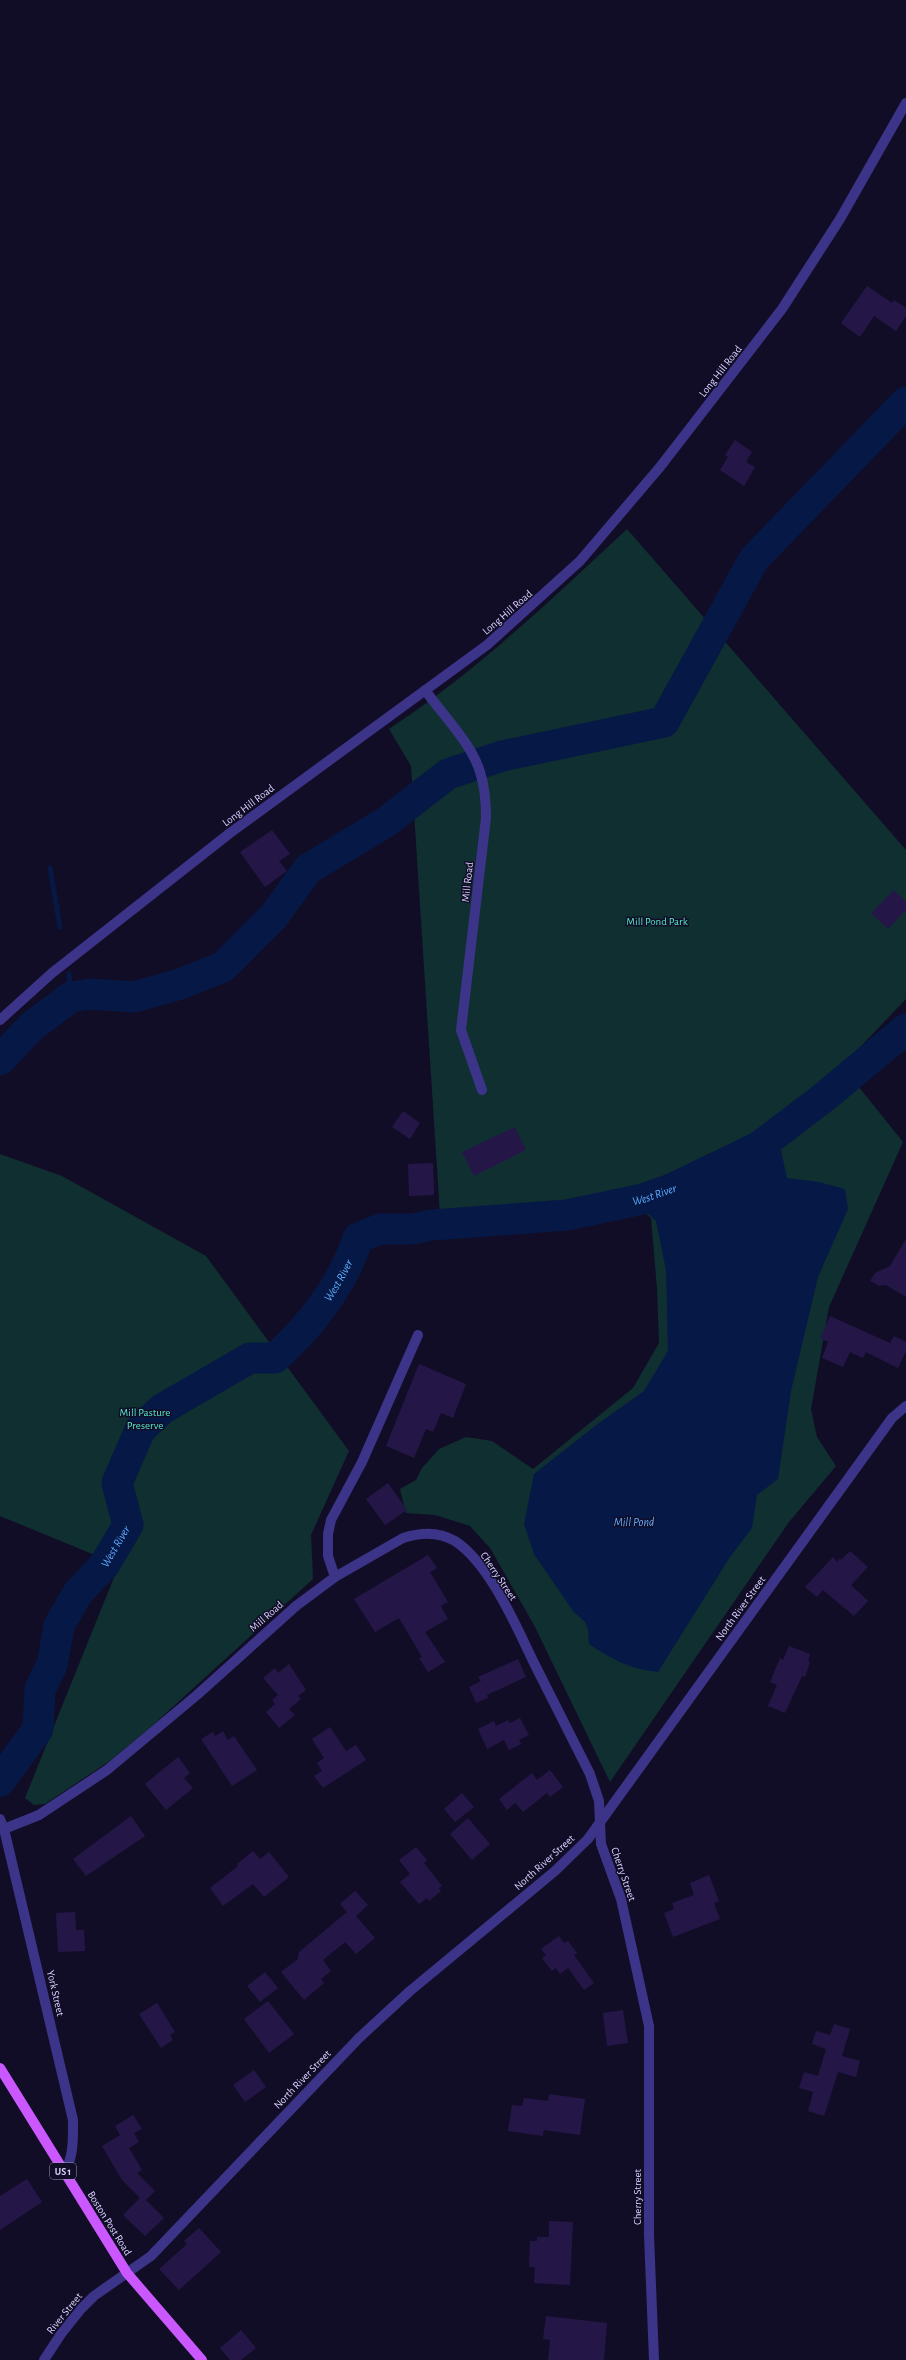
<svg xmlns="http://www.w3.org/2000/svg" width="906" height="2360" font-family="'Alegreya Sans',sans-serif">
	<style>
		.green { fill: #0f2f30 }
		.water { fill: #061946 }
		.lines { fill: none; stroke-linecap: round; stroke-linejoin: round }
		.stream { stroke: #061946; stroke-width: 5 }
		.river { stroke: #061946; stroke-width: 31 }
		.building { fill: #241748 }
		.minor { stroke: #3c3488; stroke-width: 10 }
		.tertiary { stroke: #3c3488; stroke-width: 10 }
		.primary { stroke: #cb58ff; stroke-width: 10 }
		.labels { text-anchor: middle; stroke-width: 3; stroke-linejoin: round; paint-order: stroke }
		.shield { fill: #120d26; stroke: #9d96be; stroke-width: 1 }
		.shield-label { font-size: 10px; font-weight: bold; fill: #d9d1ff }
		.street-label { font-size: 11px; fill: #d9d1ff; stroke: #120d26 }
		.park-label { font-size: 11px; fill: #53e9cc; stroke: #120d26 }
		.water-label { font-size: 12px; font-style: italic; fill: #5facff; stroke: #120d26 }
	</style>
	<rect width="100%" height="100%" fill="#120d26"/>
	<g class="green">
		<path d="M 627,529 L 906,850 L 906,999 L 842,1066 L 903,1142 L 829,1307 L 811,1409 L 817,1437 L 836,1466 L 789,1522 L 610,1782 L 534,1625 L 490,1548 L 470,1526 L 435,1515 L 406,1513 L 400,1489 L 416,1480 L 422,1468 L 439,1449 L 466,1437 L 492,1441 L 533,1469 L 633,1388 L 659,1343 L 657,1289 L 651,1218 L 635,1204 L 580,1217 L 441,1230 L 411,766 L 389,729 C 476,672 551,600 627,529 Z"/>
		<polygon points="0,1154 62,1176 206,1256 349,1451 311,1535 313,1579 153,1725 111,1760 45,1804 34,1805 25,1798 119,1565 0,1516"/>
	</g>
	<path class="water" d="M 764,1127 L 779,1141 L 787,1178 L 819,1182 L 845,1189 L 848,1209 L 818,1277 L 791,1391 L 778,1479 L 757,1495 L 752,1528 L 730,1557 L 658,1672 C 630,1669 613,1660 589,1644 L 588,1629 L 585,1622 L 573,1611 L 534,1554 L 524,1524 L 534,1474 L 595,1426 L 644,1391 L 668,1351 L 666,1270 L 656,1221 L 645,1211 L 642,1186 Z"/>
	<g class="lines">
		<g class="stream">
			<polyline points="50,868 60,927"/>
			<polyline points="69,974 71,997"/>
		</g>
		<g class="river">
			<polyline points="0,1060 31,1027 71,997 90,994 134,997 180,984 223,967 274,916 308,869 386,822 448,774 502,756 664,722 754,559 906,402"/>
			<polyline points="739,1162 823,1098 906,1029"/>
			<path id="s1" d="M 0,1781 L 38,1729 L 40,1689 L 52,1665 L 59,1626 L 77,1594 L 105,1564 L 128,1525 L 117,1483 L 140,1430 L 162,1409 L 250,1358 L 275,1358 C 311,1326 343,1284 358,1238 L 380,1229 L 412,1229 L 432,1225 L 567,1215 L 643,1199 L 683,1185"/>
		</g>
	</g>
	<g class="building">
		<polygon points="867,286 892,303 894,300 906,308 906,316 896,331 874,316 860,337 841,323"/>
		<polygon points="735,440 752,452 746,462 755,467 744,486 720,470 728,457 725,455"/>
		<polygon points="272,830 290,854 279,861 287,871 265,887 240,852"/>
		<polygon points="894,890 906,902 906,910 888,929 871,913"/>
		<polygon points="403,1111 420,1123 410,1139 392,1127"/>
		<polygon points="515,1127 526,1150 474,1176 462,1152"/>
		<polygon points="433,1163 434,1195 409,1196 408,1164"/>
		<polygon points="906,1239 906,1297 886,1285 879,1286 870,1281 875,1273 890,1266"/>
		<polygon points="830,1316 890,1343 894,1336 906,1342 906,1351 898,1368 866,1352 863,1358 850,1352 843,1367 822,1358 828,1342 820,1338"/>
		<polygon points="419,1364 466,1384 453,1418 441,1413 433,1432 426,1429 414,1458 386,1446"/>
		<polygon points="388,1483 407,1510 385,1525 366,1499"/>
		<polygon points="850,1551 868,1567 851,1585 868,1601 854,1616 823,1590 817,1597 805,1587 833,1557 837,1562 840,1558 841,1560"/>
		<polygon points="428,1555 437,1568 430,1572 448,1602 441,1606 448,1619 425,1632 445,1662 428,1672 419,1658 422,1657 399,1618 375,1632 354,1599"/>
		<polygon points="789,1646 810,1654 808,1661 810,1662 805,1677 802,1676 785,1713 768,1706 777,1685 770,1682 780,1658 783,1660"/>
		<polygon points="518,1659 526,1677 487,1695 488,1698 476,1703 469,1687 481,1681 478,1677"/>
		<polygon points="289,1664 306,1690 298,1696 301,1699 289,1709 295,1715 279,1728 266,1712 275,1704 272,1700 278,1695 263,1678 275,1668 278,1673"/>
		<polygon points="520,1718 529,1735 519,1740 521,1744 509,1750 504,1740 487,1749 478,1729 494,1721 496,1726 508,1720 510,1723"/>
		<polygon points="330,1727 346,1751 356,1745 366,1760 323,1788 314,1776 322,1771 317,1763 324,1758 312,1739"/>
		<polygon points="223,1731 228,1740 234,1736 257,1770 232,1786 201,1739 213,1732 215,1736"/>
		<polygon points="178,1757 190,1773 184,1778 193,1788 166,1810 145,1784"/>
		<polygon points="550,1770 563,1787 550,1797 547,1793 523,1812 515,1803 507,1810 499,1799 532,1773 537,1780"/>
		<polygon points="462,1793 474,1807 455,1822 444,1809"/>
		<polygon points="131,1816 145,1836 86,1876 73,1859"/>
		<polygon points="468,1818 490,1844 472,1860 450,1834"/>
		<polygon points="416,1847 427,1860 424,1863 442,1886 439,1888 441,1891 429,1901 427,1898 419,1904 400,1882 410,1874 399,1860"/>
		<polygon points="253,1851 260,1859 269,1852 289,1877 264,1897 253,1884 223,1906 210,1888 238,1866 237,1864"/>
		<polygon points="709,1875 719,1901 714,1903 720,1919 673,1937 664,1913 674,1909 672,1903 694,1895 690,1883"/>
		<polygon points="355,1891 368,1905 356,1916 375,1938 356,1954 345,1942 323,1960 331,1971 321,1979 324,1983 304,2000 281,1972 298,1959 299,1952 347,1912 340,1904"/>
		<polygon points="75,1912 76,1930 84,1930 85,1951 58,1952 56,1913"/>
		<polygon points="559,1936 564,1943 568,1941 577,1953 574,1955 594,1983 584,1990 568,1968 560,1974 556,1968 552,1971 542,1958 546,1955 541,1949"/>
		<polygon points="265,1972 278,1988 260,2002 247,1986"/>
		<polygon points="268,2001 294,2034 269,2053 244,2019"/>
		<polygon points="157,2003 175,2032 170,2035 173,2040 161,2048 139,2014"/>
		<polygon points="623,2010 628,2043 607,2046 603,2013"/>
		<polygon points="834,2024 850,2029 842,2056 860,2061 856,2077 838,2072 824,2116 808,2111 813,2092 799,2088 804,2072 818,2076 826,2049 812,2044 816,2031 830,2035"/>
		<polygon points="254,2070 266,2087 245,2102 233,2085"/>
		<polygon points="549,2094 585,2099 580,2135 544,2130 543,2136 508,2131 512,2105 522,2106 524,2098 548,2101"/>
		<polygon points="133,2115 142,2129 134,2133 139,2142 129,2148 142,2170 137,2173 155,2191 146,2200 164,2218 145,2236 123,2215 140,2198 122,2180 102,2146 120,2135 115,2126"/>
		<polygon points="27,2179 42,2202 0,2230 0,2196"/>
		<polygon points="549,2221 573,2222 570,2285 534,2283 535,2267 529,2267 530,2241 537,2241 537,2237 549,2237"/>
		<polygon points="199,2228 221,2252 179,2290 159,2269 187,2244 184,2241"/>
		<polygon points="546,2316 607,2323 604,2360 548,2360 550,2340 543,2339"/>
		<polygon points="241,2330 256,2348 241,2360 230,2360 220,2348"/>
	</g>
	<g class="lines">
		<g class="minor">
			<path d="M 425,690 C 442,714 472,744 480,772 C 485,787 486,802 486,818 L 461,1030 L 482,1090"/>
			<path d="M 335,1577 L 403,1538 C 421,1532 438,1531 455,1541 C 490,1564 516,1626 534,1663 C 553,1700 571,1737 590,1774 L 599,1801 L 601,1844 L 621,1899 L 649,2026 L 649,2235 L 654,2360"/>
			<path d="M 0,1819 L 4,1829 L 73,2120 C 73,2139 74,2156 64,2174"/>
			<polyline points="4,1829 39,1815 107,1770 197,1695 296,1606 335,1577 328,1556 328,1534 331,1520 362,1462 418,1335"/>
			<polyline points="44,2360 61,2334 81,2309 94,2296 151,2256 359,2038 410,1991 555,1871 588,1839 892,1418 906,1406"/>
		</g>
		<polyline class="tertiary" points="0,1020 52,973 230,833 487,645 580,561 660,467 782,309 840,219 906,103"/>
		<polyline class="primary" points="0,2068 127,2273 202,2360"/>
	</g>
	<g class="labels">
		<rect class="shield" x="50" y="2163" width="26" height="16" rx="3"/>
		<g class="shield-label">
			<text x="63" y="2175">US 1</text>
		</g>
		<g class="street-label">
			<text transform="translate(720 371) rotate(-52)" y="4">Long Hill Road</text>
			<text transform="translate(507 612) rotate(-41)" y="4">Long Hill Road</text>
			<text transform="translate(248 805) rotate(-37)" y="4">Long Hill Road</text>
			<text transform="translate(467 882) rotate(-84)" y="4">Mill Road</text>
			<text transform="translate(499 1576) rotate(56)" y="4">Cherry Street</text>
			<text transform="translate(740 1608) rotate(-54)" y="4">North River Street</text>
			<text transform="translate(266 1616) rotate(-41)" y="4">Mill Road</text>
			<text transform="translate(544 1862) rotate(-42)" y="4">North River Street</text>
			<text transform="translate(624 1874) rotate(71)" y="4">Cherry Street</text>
			<text transform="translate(56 1993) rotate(77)" y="4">York Street</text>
			<text transform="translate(302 2079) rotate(-46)" y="4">North River Street</text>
			<text transform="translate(637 2197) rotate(-90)" y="4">Cherry Street</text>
			<text transform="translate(110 2223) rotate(58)" y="4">Boston Post Road</text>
			<text transform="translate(64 2313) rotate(-51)" y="4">River Street</text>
		</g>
		<g class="park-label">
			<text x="657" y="925">Mill Pond Park</text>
			<text x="145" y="1416">Mill Pasture<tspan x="145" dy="13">Preserve</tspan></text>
		</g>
		<g class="water-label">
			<text dy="4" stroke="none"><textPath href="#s1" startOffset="1001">West River</textPath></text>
			<text dy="4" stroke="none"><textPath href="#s1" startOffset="653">West River</textPath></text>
			<text x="634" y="1526">Mill Pond</text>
			<text dy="4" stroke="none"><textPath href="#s1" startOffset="269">West River</textPath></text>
		</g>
	</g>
</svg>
